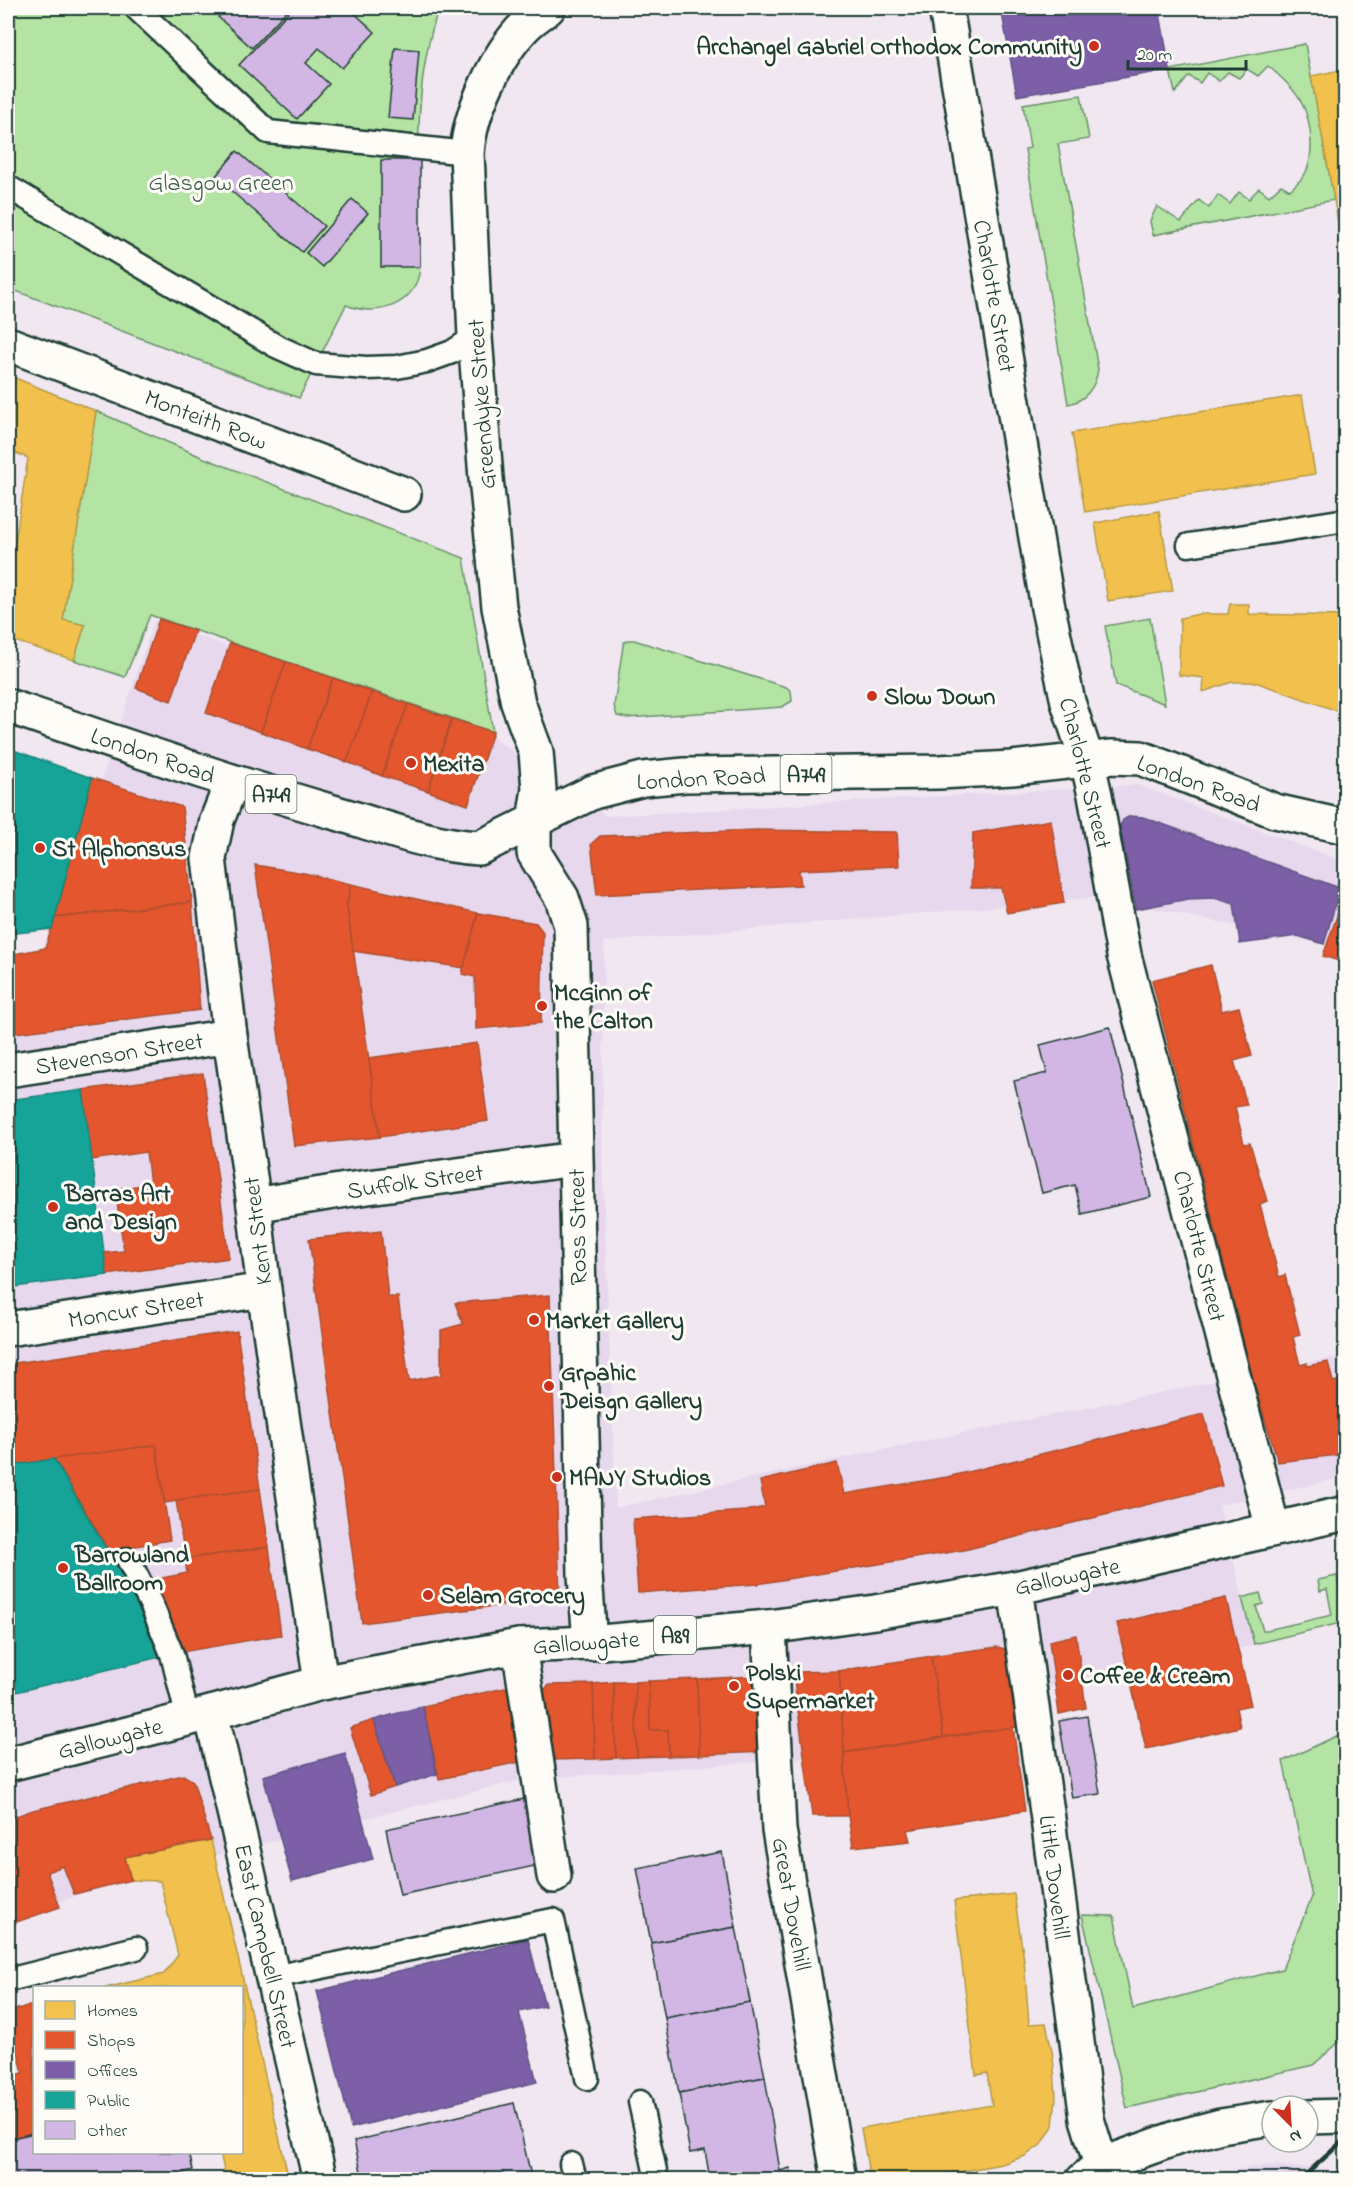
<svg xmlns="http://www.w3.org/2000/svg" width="1353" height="2187" font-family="'Indie Flower',sans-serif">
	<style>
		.built { fill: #e7d8ed }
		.green { fill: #b4e4a4; stroke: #6a906c; stroke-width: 1.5 }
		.homes { fill: #f2c14e; stroke: #b39946; stroke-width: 1.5 }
		.shops { fill: #e4572e; stroke: #a94f30; stroke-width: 1.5 }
		.offices { fill: #7b5ea7; stroke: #5f5484; stroke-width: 1.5 }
		.public { fill: #17a398; stroke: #19847a; stroke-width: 1.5 }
		.building { fill: #d2b6e4; stroke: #1f3d34; stroke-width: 1.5 }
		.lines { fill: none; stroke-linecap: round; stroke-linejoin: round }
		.service-casing { stroke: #1f3d34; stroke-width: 27 }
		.minor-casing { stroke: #1f3d34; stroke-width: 38 }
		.primary-casing { stroke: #1f3d34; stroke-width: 38 }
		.service { stroke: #fdfcf7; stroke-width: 22 }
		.minor { stroke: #fdfcf7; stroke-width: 33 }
		.primary { stroke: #fdfcf7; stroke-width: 33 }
		.rail { stroke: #1f3d34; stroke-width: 4.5 }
		.poi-dot { fill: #c8321e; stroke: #fdfcf7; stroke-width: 2 }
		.labels { text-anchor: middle; stroke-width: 6; stroke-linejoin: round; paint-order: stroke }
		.shield { fill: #fdfcf7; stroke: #62766e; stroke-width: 1.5 }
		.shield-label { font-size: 22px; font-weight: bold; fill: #1f3d34 }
		.poi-label { font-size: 24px; font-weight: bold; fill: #1f3d34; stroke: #fdfcf7; text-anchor: start }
		.park-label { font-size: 24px; fill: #3d5e4a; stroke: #fdfcf7 }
		.street-label { font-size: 24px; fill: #1f3d34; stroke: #fdfcf7 }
	</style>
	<rect width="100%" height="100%" fill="#f0e7f1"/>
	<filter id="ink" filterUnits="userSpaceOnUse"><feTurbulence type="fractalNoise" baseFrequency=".0167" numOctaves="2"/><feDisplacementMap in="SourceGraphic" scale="12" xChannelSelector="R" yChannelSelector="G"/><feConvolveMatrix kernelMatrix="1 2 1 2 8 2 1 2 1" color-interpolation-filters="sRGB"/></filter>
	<g filter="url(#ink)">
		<g class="built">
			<polygon points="154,621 489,735 607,816 1138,785 1345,862 1345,949 1101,897 604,942 602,1155 616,1508 861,1454 1345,1355 1345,1477 1219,1505 1255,1645 971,1703 846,1719 846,1755 521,1780 138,1874 8,1920 8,955 46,948"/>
			<polygon points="1274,2165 1345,2172 1345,2179 1203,2179 1226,2171"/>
		</g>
		<g class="green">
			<path d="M 8,8 L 439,8 C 410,88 420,183 420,267 C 417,305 378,318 346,305 L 299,398 L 8,288 Z"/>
			<path d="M 1305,44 L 1334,200 L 1153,235 L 1150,221 L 1157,206 L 1181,222 L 1199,200 L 1209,208 L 1218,195 L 1230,204 L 1239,192 L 1249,199 L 1259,188 L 1269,196 L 1281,185 L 1290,190 C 1295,185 1303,179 1306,172 C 1310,164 1311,153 1311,145 C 1311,107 1296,89 1268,66 L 1258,76 L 1247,69 L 1239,78 L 1228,72 L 1219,81 L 1207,73 L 1200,83 L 1189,76 L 1175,93 L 1170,70 Z"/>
			<path d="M 1081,95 L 1089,139 L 1058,144 L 1098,369 C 1096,386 1086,401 1068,404 L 1025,149 L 1030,148 L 1023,104 Z"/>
			<polygon points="96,411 204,458 464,558 493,732 150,615 125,677 74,660 85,625 63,620"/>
			<polygon points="1150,618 1165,704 1116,685 1105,626"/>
			<polygon points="628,640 634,640 786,687 791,691 792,701 782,707 627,718 617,716 614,706 623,646 624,642"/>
			<polygon points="1337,1576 1345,1622 1254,1644 1242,1598 1260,1593 1263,1604 1256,1606 1263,1631 1332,1615 1327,1589 1320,1591 1318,1580"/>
			<polygon points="1345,1732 1345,2037 1313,2065 1127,2108 1082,1915 1114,1916 1133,2009 1282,1969 1312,1897 1283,1761"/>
		</g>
		<g class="homes">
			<polygon points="1346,69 1346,265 1311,76"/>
			<polygon points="8,375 96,411 63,620 85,625 74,660 8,639 8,580 9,581 28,458 8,450"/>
			<polygon points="1302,395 1315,474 1085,512 1072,433"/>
			<polygon points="1159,511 1173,591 1108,601 1095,523"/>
			<polygon points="1230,604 1249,604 1249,614 1344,616 1346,613 1346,714 1255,682 1232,682 1203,692 1204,678 1179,675 1180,618 1199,614 1228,614"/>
			<polygon points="211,1840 289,2180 226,2180 220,2152 242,2152 242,1988 105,1988 164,1974 178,1955 160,1881 131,1880 125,1857"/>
			<polygon points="1014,1894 1024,1960 1029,2024 1046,2023 1053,2056 1056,2097 1053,2126 1042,2144 1025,2156 1002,2164 912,2180 870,2180 861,2128 992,2105 987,2073 976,2075 954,1901"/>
		</g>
		<g class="shops">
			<polygon points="159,619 195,631 171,701 136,688"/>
			<polygon points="230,643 286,662 261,732 206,713"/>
			<polygon points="286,662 333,678 307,749 261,732"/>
			<polygon points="333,678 372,692 347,762 307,749"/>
			<polygon points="372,692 408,704 382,776 347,762"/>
			<polygon points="408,704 452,719 428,791 382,776"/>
			<polygon points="452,719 493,732 468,805 428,791"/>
			<polygon points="92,778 182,807 192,902 55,918"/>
			<polygon points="1051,820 1064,903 1007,913 1001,888 971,888 973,833"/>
			<polygon points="756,830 897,832 899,866 799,870 801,885 597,895 591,844 600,836"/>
			<polygon points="255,865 304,873 351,884 347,905 380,1137 294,1146"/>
			<polygon points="351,884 478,913 464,968 353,951 347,905"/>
			<polygon points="1346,890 1346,970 1341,968 1342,962 1323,956"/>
			<polygon points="192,902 200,1010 8,1034 8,955 45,948 55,918"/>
			<polygon points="478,913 536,923 543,932 541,1023 476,1029 475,977 462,974"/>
			<polygon points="1211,965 1222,1011 1239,1007 1252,1056 1234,1061 1247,1105 1235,1107 1244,1144 1250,1143 1267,1201 1260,1204 1279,1277 1285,1275 1300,1335 1293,1337 1300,1365 1307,1363 1307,1366 1328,1362 1333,1382 1346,1379 1346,1454 1278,1462 1255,1387 1152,980"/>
			<polygon points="477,1043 488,1121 380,1137 369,1058"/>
			<polygon points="203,1073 229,1258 107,1275 104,1253 124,1251 115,1189 150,1184 146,1152 92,1160 83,1090"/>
			<polygon points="381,1231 388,1297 398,1297 409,1381 441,1375 441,1330 463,1324 455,1303 550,1295 560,1598 362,1623 309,1239"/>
			<polygon points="237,1331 260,1489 165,1503 156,1445 8,1466 8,1364"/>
			<polygon points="1204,1414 1222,1486 964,1550 757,1584 638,1593 633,1519 745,1511 765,1507 760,1481 837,1463 844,1494 947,1477"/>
			<polygon points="156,1445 170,1540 109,1551 54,1459"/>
			<polygon points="260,1489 269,1547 185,1559 176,1500"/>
			<polygon points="269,1547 281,1635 176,1653 152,1580 187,1573 185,1559"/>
			<polygon points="1226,1598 1251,1705 1236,1708 1240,1727 1146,1749 1117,1623"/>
			<polygon points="1076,1635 1086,1708 1059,1714 1049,1641"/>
			<polygon points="997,1647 1005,1649 1009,1656 1025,1726 943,1737 931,1656"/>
			<polygon points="931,1656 943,1737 844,1753 839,1671"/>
			<polygon points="839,1671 848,1816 812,1816 793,1672"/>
			<polygon points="757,1676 763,1752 699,1755 697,1679"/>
			<polygon points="697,1679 699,1755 669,1756 668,1730 650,1730 649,1681"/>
			<polygon points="649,1681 650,1730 668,1730 669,1756 637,1757 635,1682"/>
			<polygon points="614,1682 616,1758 595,1759 593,1684"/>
			<polygon points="614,1682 635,1682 637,1757 616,1758"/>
			<polygon points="593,1684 595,1759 550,1760 541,1693 549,1685"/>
			<polygon points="514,1686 529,1760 439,1779 423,1706"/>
			<polygon points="374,1720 395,1787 371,1795 350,1728"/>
			<polygon points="1013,1727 1025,1811 907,1830 910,1841 853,1847 848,1816 844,1753"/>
			<polygon points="183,1775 193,1781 211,1840 125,1857 131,1880 74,1894 63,1866 47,1872 60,1907 8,1925 8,1819 33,1810"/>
			<polygon points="34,2005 34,2133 8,2139 8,2077 23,2073 8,2011"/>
		</g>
		<g class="offices">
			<polygon points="1001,8 1159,8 1170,70 1017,96"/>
			<polygon points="1130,816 1143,817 1340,888 1324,944 1298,936 1240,944 1234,904 1214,898 1188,899 1136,909 1120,826 1123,820"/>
			<polygon points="423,1706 437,1774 395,1787 374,1720"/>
			<polygon points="345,1753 373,1859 292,1881 263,1776"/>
			<polygon points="528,1939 545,2006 519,2012 537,2082 351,2128 317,1991"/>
		</g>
		<g class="public">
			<polygon points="8,748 92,778 52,929 8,934"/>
			<polygon points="83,1090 107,1275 8,1288 8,1100"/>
			<polygon points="54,1459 168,1655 8,1694 8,1466"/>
		</g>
		<g class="building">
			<polygon points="227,8 289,8 252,48 218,17"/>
			<polygon points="292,8 349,8 375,32 342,68 319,48 306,63 329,84 297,119 239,65"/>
			<polygon points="395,48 419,50 413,120 388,118"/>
			<polygon points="237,151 324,226 302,252 215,177"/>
			<rect x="381" y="160" width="39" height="107"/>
			<polygon points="352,199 368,213 322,267 306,253"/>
			<polygon points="1110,1027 1151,1197 1082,1214 1075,1185 1042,1193 1014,1081 1047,1073 1040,1045"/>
			<polygon points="1087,1716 1100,1794 1072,1798 1059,1721"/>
			<polygon points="524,1799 539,1865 400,1895 386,1829"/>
			<polygon points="722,1852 736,1927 651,1943 637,1868"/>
			<polygon points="736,1927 750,2002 665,2018 651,1943"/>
			<polygon points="750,2002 765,2077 679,2093 665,2018"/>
			<polygon points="765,2077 780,2171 790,2168 793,2180 710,2180 705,2150 690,2153 679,2093"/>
			<polygon points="514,2103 532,2180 363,2180 354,2141"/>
			<polygon points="34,2133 34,2152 189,2152 193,2170 159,2180 8,2180 8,2139"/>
		</g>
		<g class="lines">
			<g class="service-casing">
				<g id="service">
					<polyline points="136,8 268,132 467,153"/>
					<polyline points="8,187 276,346 316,364 366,368 397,367 427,361 452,352 475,337"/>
					<polyline points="1189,545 1346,520"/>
					<polyline points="128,1559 152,1606 172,1654 188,1719"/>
					<polyline points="273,1977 553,1920 587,2078"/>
					<polyline points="8,1980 136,1948"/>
					<polyline points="640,2102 657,2180"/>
					<polyline points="571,2164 575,2180"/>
				</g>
			</g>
			<g class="minor-casing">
				<g id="minor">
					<path d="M 548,8 C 541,13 533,18 526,25 C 497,54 470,111 467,153 L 475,337 L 486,478 L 499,607 L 518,703 L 536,752 L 539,789 L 534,821 L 534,853 L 562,898 L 571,926 L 585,1575 L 590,1643"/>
					<polyline points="946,8 1048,608 1068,702 1087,760 1095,795 1124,955 1273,1529"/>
					<polyline points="8,344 404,494"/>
					<polyline points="232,782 217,820 209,858 230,1036 254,1205 264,1290 321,1683"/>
					<polyline points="8,1070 230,1036"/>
					<polyline points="254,1205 346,1190 575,1159"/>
					<polyline points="8,1329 264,1290"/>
					<polyline points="1015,1588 1048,1819 1087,2119 1101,2165"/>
					<polyline points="769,1627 779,1830 839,2180"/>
					<polyline points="519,1646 554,1876"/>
					<polyline points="211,1713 320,2180"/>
					<polyline points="1308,2117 1346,2116"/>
					<polyline points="1083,2180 1101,2165 1179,2137 1221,2126 1272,2118"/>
				</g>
			</g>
			<g class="primary-casing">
				<g id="primary">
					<path d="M 8,706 C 116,743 223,780 333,812 C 381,826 428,845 479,848 L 593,792 L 643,779 L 685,775 L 939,772 L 1012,768 L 1112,757 L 1141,758 L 1275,811 L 1346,827"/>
					<polyline points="8,1764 211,1713 321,1683 519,1646 590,1643 769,1627 875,1612 1015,1588 1346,1513"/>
				</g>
			</g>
			<use href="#service" class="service"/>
			<use href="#minor" class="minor"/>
			<use href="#primary" class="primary"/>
			<g class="rail">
				<polyline points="1300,2180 1346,2138"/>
				<polyline points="1329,2180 1346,2165"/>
			</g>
		</g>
	</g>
	<g class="poi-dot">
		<circle cx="1094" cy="46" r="6"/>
		<circle cx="872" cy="696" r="6"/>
		<circle cx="411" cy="763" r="6"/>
		<circle cx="40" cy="848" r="6"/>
		<circle cx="542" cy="1006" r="6"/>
		<circle cx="53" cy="1207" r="6"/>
		<circle cx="534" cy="1320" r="6"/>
		<circle cx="549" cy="1386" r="6"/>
		<circle cx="557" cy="1477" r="6"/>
		<circle cx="63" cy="1568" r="6"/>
		<circle cx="428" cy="1595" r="6"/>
		<circle cx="1068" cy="1675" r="6"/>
		<circle cx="734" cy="1686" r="6"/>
	</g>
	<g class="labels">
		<g class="shield">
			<rect x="780.5" y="755" width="51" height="38" rx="4.5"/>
			<rect x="245.5" y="775" width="51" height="38" rx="4.5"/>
			<rect x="654" y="1616" width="42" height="38" rx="4.5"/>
		</g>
		<g class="shield-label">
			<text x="806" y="782">A749</text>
			<text x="271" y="802">A749</text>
			<text x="675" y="1643">A89</text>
		</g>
		<g class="poi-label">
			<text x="1082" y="54" text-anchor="end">Archangel Gabriel Orthodox Community</text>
			<text x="884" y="704">Slow Down</text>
			<text x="423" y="771">Mexita</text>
			<text x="52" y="856">St Alphonsus</text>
			<text x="554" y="1000">McGinn of<tspan x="554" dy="28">the Calton</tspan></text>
			<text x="65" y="1201">Barras Art<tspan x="65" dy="28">and Design</tspan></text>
			<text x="546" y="1328">Market Gallery</text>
			<text x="561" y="1380">Grpahic<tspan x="561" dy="28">Deisgn Gallery</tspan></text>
			<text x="569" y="1485">MANY Studios</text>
			<text x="75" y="1562">Barrowland<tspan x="75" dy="28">Ballroom</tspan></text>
			<text x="440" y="1603">Selam Grocery</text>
			<text x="746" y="1680">Polski<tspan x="746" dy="28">Supermarket</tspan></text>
			<text x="1080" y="1683">Coffee &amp; Cream</text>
		</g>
		<g class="park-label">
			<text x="221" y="190">Glasgow Green</text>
		</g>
		<g class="street-label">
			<text transform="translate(995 296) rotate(80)" y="8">Charlotte Street</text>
			<text transform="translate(481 404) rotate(-94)" y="8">Greendyke Street</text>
			<text transform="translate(206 419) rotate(21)" y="8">Monteith Row</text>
			<text transform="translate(153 755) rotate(19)" y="8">London Road</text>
			<text transform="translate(1086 773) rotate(76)" y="8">Charlotte Street</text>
			<text transform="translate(701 778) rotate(-3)" y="8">London Road</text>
			<text transform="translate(1199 783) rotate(20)" y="8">London Road</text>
			<text transform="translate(119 1053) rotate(-9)" y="8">Stevenson Street</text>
			<text transform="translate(415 1181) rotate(-8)" y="8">Suffolk Street</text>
			<text transform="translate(577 1227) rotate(-91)" y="8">Ross Street</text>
			<text transform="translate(257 1231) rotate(-97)" y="8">Kent Street</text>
			<text transform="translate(1200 1246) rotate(76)" y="8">Charlotte Street</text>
			<text transform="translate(136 1309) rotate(-9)" y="8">Moncur Street</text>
			<text transform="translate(1067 1576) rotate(-12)" y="8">Gallowgate</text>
			<text transform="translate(586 1642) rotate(-4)" y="8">Gallowgate</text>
			<text transform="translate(110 1738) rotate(-14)" y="8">Gallowgate</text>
			<text transform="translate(1055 1877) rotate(83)" y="8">Little Dovehill</text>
			<text transform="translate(792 1904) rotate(80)" y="8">Great Dovehill</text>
			<text transform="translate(266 1946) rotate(77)" y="8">East Campbell Street</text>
		</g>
	</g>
	<rect width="1353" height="2187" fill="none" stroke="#fdfcf7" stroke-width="30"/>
	<rect x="15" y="15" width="1323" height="2157" fill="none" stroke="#1f3d34" stroke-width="2" filter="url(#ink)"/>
	<rect x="33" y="1986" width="210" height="168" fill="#fdfcf7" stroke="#a4b0a9" stroke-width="1.5"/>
	<rect x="45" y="2001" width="30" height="18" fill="#f2c14e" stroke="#a4b0a9" stroke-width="1.5"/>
	<text x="87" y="2016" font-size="18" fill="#1f3d34">Homes</text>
	<rect x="45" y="2031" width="30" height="18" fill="#e4572e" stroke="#a4b0a9" stroke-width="1.5"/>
	<text x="87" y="2046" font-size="18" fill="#1f3d34">Shops</text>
	<rect x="45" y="2061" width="30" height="18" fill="#7b5ea7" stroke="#a4b0a9" stroke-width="1.5"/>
	<text x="87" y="2076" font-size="18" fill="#1f3d34">Offices</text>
	<rect x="45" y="2091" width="30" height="18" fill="#17a398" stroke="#a4b0a9" stroke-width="1.5"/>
	<text x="87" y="2106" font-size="18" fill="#1f3d34">Public</text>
	<rect x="45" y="2121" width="30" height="18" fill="#d2b6e4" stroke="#a4b0a9" stroke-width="1.5"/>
	<text x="87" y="2136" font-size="18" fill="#1f3d34">Other</text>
	<g transform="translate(1290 2124) rotate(156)"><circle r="28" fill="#fdfcf7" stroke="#a4b0a9" stroke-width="1.5"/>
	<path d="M0-4.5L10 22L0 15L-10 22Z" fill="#c8321e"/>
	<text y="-9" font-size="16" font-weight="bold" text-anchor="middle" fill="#1f3d34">N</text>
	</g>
	<path d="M1128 60v9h118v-9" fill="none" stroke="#1f3d34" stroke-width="3"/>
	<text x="1137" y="60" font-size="18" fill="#1f3d34" stroke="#fdfcf7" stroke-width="4.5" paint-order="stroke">20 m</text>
</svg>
